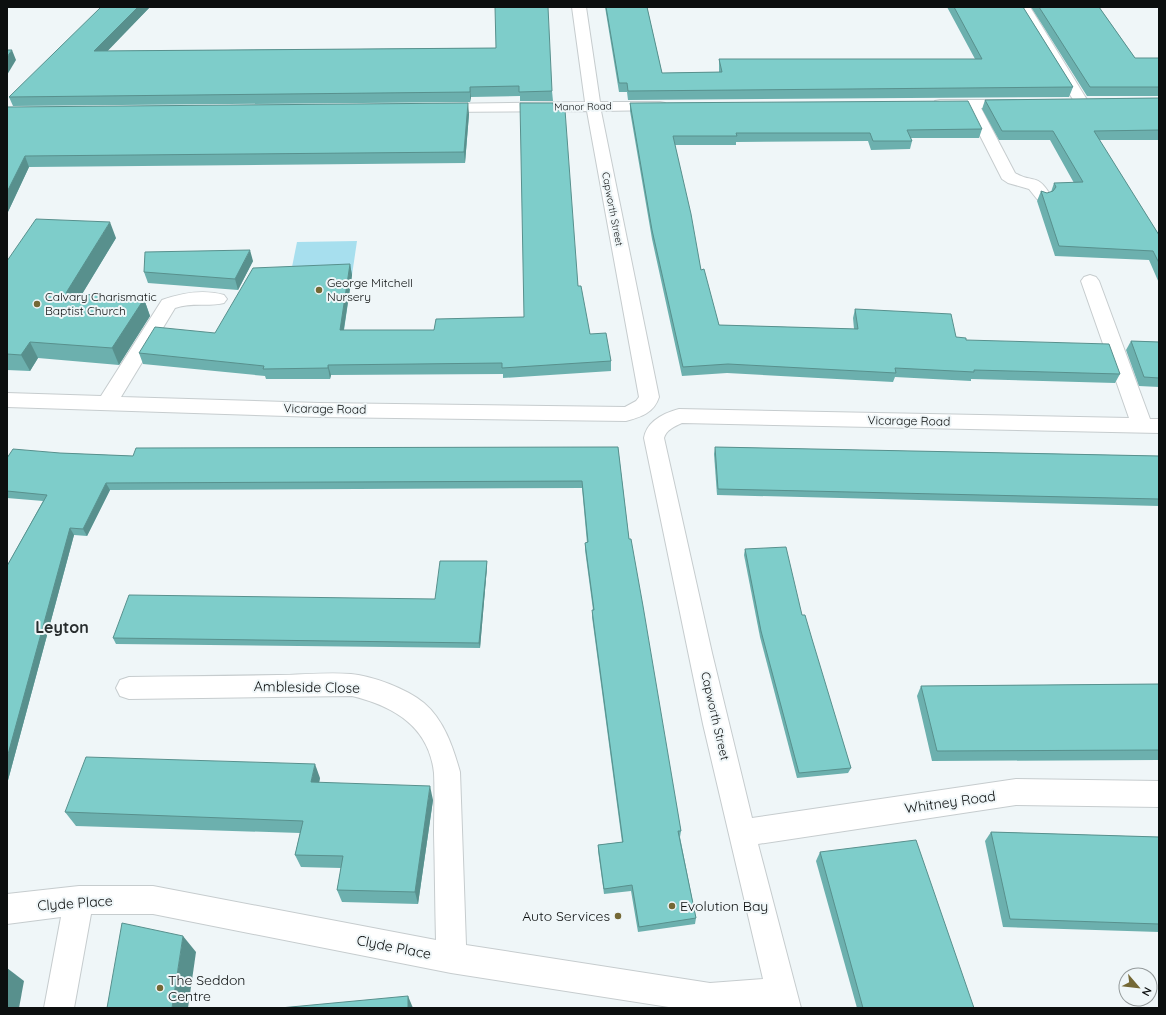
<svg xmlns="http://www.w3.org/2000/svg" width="1166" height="1015" font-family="Quicksand,sans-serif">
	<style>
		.green { fill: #a7dfee }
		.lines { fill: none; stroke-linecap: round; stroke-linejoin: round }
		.minor-casing { stroke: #c6ccce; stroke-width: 2 }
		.minor { fill: #fff; fill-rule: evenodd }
		.wall { fill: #6cb0ae }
		.shaded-wall { fill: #58908d }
		.building { fill: #7ecdca; stroke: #58908d }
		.poi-dot { fill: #746835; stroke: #eff6f8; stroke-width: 1.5 }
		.labels { text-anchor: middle; stroke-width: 4; stroke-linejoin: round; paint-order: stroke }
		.far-street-label { font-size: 10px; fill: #0c0f0f; stroke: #eff6f8 }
		.poi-label { font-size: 12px; fill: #0c0f0f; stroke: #eff6f8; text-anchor: start }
		.street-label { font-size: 12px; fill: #0c0f0f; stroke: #eff6f8 }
		.near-street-label { font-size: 14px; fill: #0c0f0f; stroke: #eff6f8 }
		.near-poi-label { font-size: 14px; fill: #0c0f0f; stroke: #eff6f8; text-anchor: start }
		.district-label { font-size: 16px; font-weight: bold; fill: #282d2e; stroke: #eff6f8 }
	</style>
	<rect width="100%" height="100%" fill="#eff6f8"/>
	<polygon class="green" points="357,241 352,275 290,277 297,242"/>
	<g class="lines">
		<g class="minor-casing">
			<g id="minor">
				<path d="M 572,7 L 586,7 L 600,102 L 660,102 L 665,103 L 667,106 L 665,109 L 660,110 L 601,111 L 659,397 C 654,413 641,417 626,421 L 319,417 L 7,407 L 7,393 L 101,396 L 162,300 C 182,293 203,289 224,295 L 227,299 L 224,303 C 208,307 192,302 175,308 L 121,397 L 319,403 L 625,407 L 636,401 L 639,397 L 587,111 L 438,112 L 433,111 L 431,108 L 433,105 L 438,104 L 585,102 Z"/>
				<polygon points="1016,7 1030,7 1089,103 1087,106 1082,107 1077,106"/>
				<path d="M 940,100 L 1014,100 L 1019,101 L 1021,104 L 1019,107 L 1014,108 L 981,108 L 1015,173 C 1033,184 1037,172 1051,196 L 1049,199 L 1043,201 L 1037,199 L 1029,189 L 1008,183 L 1002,179 L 966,108 L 935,107 L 933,104 L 935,101 Z"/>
				<path d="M 1090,275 L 1096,277 L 1099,281 L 1150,419 L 1159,419 L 1159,433 L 682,423 C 675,426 666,430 664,438 L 712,653 L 752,818 L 1016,779 L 1159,781 L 1159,807 L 1016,805 L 758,844 L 801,1008 L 675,1008 L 451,973 L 153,914 L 91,914 L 74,1008 L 44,1008 L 61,917 L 7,924 L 7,894 L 79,886 L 153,886 L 436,940 C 435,905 435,869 434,834 C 434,814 435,793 434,773 C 429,726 393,706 352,696 L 129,699 L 120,696 L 116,688 L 120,680 L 129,677 C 179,676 228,676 278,675 C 302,675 327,672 351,674 C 373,676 407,689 424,703 C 444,720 453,747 460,772 L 466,945 L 710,983 L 763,979 L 703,724 L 644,438 C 647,421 664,413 679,409 L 1129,418 L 1081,281 L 1084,277 Z"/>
			</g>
		</g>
		<use href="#minor" class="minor"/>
	</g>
	<g class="wall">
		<polygon points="150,7 107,51 496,48 552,91 553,101 520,101 520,96 471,97 470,102 13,106 9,97"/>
		<polygon points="605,7 647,7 662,73 719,72 719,59 975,59 947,7 1023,7 1073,87 1069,97 628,100 627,92 619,92"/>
		<polygon points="719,7 807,7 719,8"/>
		<polygon points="1031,7 1099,7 1135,58 1159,58 1159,96 1087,96"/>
		<polygon points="1159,98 1159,140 1099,140 1159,235 1159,283 1149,260 1055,256 1037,201 1041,191 1047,193 1051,192 1054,183 1074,183 1050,140 999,140 982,109 985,100"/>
		<polygon points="630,103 982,129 979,138 911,138 912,141 910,149 871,150 868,141 736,142 736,145 675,145 701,270 719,325 854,329 853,318 855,309 966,340 1120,374 1115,383 971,379 971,381 895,377 893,382 727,373 682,376 652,239 630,111"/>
		<polygon points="7,107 469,114 465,163 29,167 7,214"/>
		<polygon points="554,110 578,286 590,334 611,361 611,371 503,378 503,374 331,375 330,379 266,379 265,376 143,364 139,353 215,333 350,264 352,275 344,330 434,330 524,317"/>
		<polygon points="116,238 82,294 144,299 150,316 119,365 38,358 30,371 7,370 7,261"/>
		<polygon points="253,261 238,290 148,283 144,272"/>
		<polygon points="1131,341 1159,342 1159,387 1139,386 1126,350"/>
		<polygon points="618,447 629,539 681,831 680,837 696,918 695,924 638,932 631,891 604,894 598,851 598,845 622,842 592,617 593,610 585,550 585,543 587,543 582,488 110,490 87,536 74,535 7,784 7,566 43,501 7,498 7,458 60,453 133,456"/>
		<polygon points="715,447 1159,456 1159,506 717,495 714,454"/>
		<polygon points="745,549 802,615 851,768 848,773 797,778 760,637 744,555"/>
		<polygon points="487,561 487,567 480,648 116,644 113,638 435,599"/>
		<polygon points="1159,684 1159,760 932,761 917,696 921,686"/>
		<polygon points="320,778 319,783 433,800 418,904 342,902 337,890 341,868 301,867 295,855 300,833 76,826 65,812"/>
		<polygon points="991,832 1159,837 1159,932 1003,927 985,841"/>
		<polygon points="820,852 974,1008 857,1008 816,861"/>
	</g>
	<g class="shaded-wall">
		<polygon points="138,7 150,7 98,61 94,51"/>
		<polygon points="12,50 16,60 7,75 7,57"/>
		<polygon points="470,87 471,97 470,102"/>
		<polygon points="468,103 469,114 465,163 464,152"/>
		<polygon points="25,156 29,167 7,214 7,192"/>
		<polygon points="110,222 116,238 73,309 66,293"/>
		<polygon points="250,250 253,261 238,290 235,279"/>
		<polygon points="350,264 352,275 342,341 340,330"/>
		<polygon points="144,299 150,316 119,365 112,348"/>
		<polygon points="30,342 38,358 30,371 21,355"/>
		<polygon points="328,365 331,375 330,379 328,368"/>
		<polygon points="106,483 110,490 87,536 83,529"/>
		<polygon points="70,528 74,535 7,784 7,758"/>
		<polygon points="487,561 487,567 480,648 479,643"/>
		<polygon points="315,764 320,778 316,796 311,782"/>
		<polygon points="430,786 433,800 418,904 415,892"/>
		<polygon points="183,936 196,952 188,1008 172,1008"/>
		<polygon points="7,968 24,981 19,1008 7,1008"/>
		<polygon points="408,996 413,1008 408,1008"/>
	</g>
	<g class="building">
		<polygon points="101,7 138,7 94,51 496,48 495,7 548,7 552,91 519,92 519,86 470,87 470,92 9,97"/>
		<polygon points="606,7 647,7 662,73 722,72 719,59 982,59 954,7 1023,7 1073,87 628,91 627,83 619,83"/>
		<polygon points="1039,7 1099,7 1135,58 1159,58 1159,87 1090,87"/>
		<polygon points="7,50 12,50 7,57"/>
		<polygon points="1159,98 1159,130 1094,131 1159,235 1159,263 1153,251 1059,246 1041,191 1047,193 1053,191 1056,187 1054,183 1083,182 1053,131 1002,131 985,100"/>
		<polygon points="968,101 982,129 907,130 912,141 873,141 870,133 736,133 737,136 673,136 691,214 701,270 704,269 719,325 858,329 855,309 951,314 956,337 966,338 966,340 1109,344 1120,374 974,370 974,372 895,368 896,373 728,364 683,367 652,230 630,103"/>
		<polygon points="468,103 464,152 25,156 7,192 7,107"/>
		<polygon points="520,103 553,103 554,110 565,110 578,286 581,286 590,334 606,333 611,361 502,368 502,363 328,365 328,368 263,369 264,366 139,353 155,327 215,333 253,268 350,264 340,330 434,330 436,319 524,317"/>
		<polygon points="36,219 110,222 66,293 144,299 112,348 30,342 21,355 7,354 7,261"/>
		<polygon points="250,250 235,279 144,272 145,252"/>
		<polygon points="1131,341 1159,342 1159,378 1144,377"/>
		<polygon points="618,447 629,539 631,539 643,606 681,831 678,831 696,918 639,927 632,885 604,889 598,845 623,842 592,610 594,610 585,543 588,542 582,481 106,483 83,529 70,528 7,758 7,566 47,495 7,491 7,458 13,449 60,453 133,456 136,448"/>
		<polygon points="715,447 1159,456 1159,499 718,489"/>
		<polygon points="786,547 802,615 805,615 812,639 851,768 799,773 761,631 745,549"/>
		<polygon points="440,561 487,561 479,643 113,638 129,595 435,599"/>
		<polygon points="1159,684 1159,750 937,751 921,686"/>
		<polygon points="86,757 315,764 311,782 430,786 415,892 337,890 343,856 295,855 303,821 65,812"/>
		<polygon points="991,832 1159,837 1159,924 1010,919"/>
		<polygon points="916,840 974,1008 863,1008 820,852"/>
		<polygon points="122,923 183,936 172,1008 107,1008"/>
		<polygon points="408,996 408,1008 280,1008"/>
	</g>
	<g class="poi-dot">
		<circle cx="319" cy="290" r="4"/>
		<circle cx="37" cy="304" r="4"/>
		<circle cx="672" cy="906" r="4"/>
		<circle cx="618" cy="916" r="4"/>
		<circle cx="160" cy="988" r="4"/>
	</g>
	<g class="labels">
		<g class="far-street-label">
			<text transform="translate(583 106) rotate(-1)" y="4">Manor Road</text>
			<text transform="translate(613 209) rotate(79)" y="4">Capworth Street</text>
		</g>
		<g class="poi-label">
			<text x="327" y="287">George Mitchell<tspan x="327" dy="14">Nursery</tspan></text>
			<text x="45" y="301">Calvary Charismatic<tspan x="45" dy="14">Baptist Church</tspan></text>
		</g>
		<g class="street-label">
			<text transform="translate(325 409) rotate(1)" y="4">Vicarage Road</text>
			<text transform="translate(909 421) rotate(1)" y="4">Vicarage Road</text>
			<text transform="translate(715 716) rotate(77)" y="4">Capworth Street</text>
		</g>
		<g class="near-street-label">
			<text transform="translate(307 687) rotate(1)" y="5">Ambleside Close</text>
			<text transform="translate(950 802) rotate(-8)" y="5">Whitney Road</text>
			<text transform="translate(75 903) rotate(-4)" y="5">Clyde Place</text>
			<text transform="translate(394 947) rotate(11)" y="5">Clyde Place</text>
		</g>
		<g class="near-poi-label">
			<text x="680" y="911">Evolution Bay</text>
			<text x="610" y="921" text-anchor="end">Auto Services</text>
			<text x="168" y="985">The Seddon<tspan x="168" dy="16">Centre</tspan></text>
		</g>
		<g class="district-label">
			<text x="62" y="633">Leyton</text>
		</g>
	</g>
	<rect width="1166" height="1015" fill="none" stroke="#0c0f0f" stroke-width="16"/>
	<g transform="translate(1138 987) rotate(118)"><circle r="19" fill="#eff6f8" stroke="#949a9b"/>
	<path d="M0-3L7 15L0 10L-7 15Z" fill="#746835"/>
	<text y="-6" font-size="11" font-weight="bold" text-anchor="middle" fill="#0c0f0f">N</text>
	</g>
</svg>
